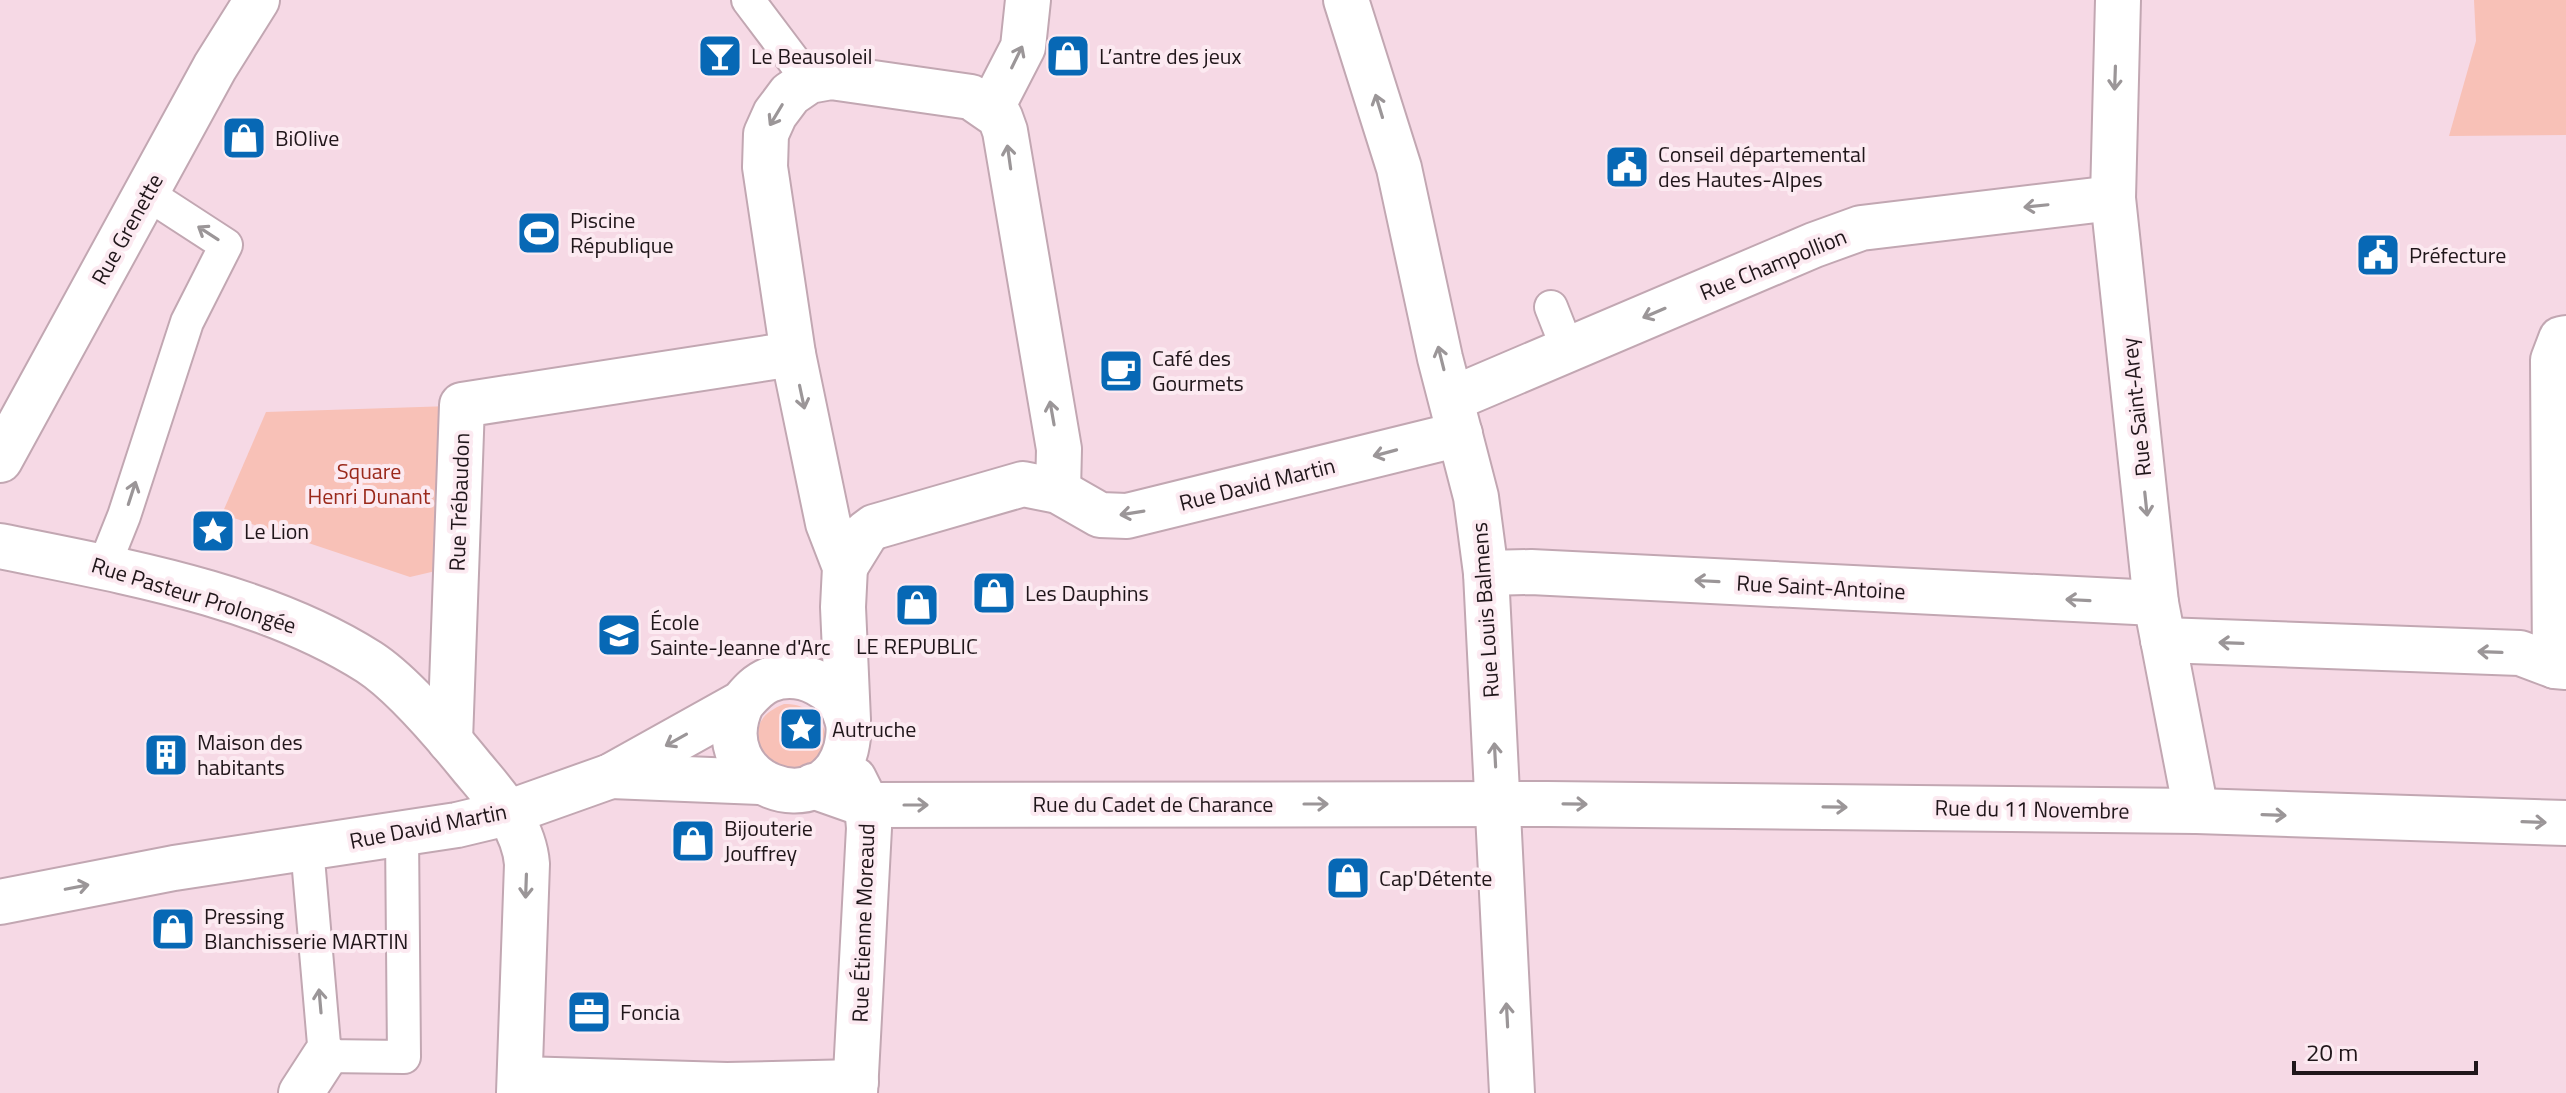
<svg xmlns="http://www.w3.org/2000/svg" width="2566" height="1093" font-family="'Titillium Web',sans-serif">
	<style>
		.green { fill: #f8c1b7 }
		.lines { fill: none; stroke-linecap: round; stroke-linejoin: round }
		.lane-casing { stroke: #c2a7b2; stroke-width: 36 }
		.street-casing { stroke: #c2a7b2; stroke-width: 48 }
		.lane { stroke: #fff; stroke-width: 32 }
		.street { stroke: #fff; stroke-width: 44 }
		.oneway { stroke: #9b9698 }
		.labels { text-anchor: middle; stroke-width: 8; stroke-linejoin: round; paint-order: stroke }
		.poi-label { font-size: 22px; fill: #20161a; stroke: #fceaf1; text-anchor: start }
		.street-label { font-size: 22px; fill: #20161a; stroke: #fceaf1 }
		.park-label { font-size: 22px; fill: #9a291b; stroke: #fceaf1 }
	</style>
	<rect width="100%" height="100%" fill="#f6d9e5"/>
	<g class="green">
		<polygon points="2474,0 2566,0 2566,135 2449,136 2476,41"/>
		<polygon points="451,406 440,570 410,577 222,514 266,412"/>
		<path d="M 784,704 C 814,702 841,735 815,761 C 809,766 799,769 791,772 L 762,757 C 755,730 755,716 784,704 Z"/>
	</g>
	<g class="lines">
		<g class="lane-casing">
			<g id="lane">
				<polyline points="748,0 809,81"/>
				<polyline points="1551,307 1568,350"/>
				<polyline points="104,566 124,516 187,322 226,245 146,193"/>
				<polyline points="307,847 325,1056 404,1057 402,833"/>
			</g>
		</g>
		<g class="street-casing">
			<g id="street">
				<polyline points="1346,0 1399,168 1440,358 1476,497 1486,573 1512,1093"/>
				<polyline points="2118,0 2113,198 2156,603 2196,811"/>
				<polyline points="991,109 1023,47 1028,0"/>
				<polyline points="1452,399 1814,245 1861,228 2113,198"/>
				<polyline points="0,460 215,67 257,0"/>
				<path d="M 0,546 C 122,571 262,594 369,662 C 403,684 445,734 471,766 C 495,795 524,825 527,864 L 519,1093"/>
				<polyline points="845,567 866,533 874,527 1023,484 1058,491 1100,515 1127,516 1460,434"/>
				<polyline points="1486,573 1531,572 2156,603"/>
				<polyline points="2163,640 2520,653 2555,666 2566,667"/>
				<polyline points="2555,666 2553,360 2561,339 2566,338"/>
				<polyline points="848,720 843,607 845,567 828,523 793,354 765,167 766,134 775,114 790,94 809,81 831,77 971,97 1000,117 1005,131 1059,449 1058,491"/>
				<polyline points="450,741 462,405 793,354"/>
				<polyline points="611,776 760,782"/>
				<polyline points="854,779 867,805 869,828 855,1093"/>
				<polyline points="813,786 867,805 1548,804 2196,811 2566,823"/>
				<path d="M 0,902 L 174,868 L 457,825 L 507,813 L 611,776 L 742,703 C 750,694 757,685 769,680 C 800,668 839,686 847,719 C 850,728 848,740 846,749 C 824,828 704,784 742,703"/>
				<polyline points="520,1079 727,1085 856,1082"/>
				<polyline points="301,1093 325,1056"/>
			</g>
		</g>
		<use href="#lane" class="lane"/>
		<use href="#street" class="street"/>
	</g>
	<defs><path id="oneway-shaft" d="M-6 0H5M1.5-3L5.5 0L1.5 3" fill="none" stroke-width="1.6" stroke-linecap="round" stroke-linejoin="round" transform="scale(2)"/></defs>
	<g class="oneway">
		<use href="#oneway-shaft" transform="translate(1017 57) rotate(-64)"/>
		<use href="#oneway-shaft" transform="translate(2115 78) rotate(92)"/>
		<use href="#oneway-shaft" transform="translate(1379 106) rotate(-107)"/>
		<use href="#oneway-shaft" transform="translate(776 115) rotate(121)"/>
		<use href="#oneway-shaft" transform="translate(1009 157) rotate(-98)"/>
		<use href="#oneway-shaft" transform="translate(2036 206) rotate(174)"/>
		<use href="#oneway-shaft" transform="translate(208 233) rotate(-147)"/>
		<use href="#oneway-shaft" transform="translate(1654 313) rotate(157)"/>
		<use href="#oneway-shaft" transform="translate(1441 358) rotate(-104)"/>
		<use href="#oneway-shaft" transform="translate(802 397) rotate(78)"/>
		<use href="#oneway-shaft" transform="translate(1052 413) rotate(-100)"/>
		<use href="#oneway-shaft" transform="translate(1385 453) rotate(165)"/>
		<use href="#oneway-shaft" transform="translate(132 493) rotate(-72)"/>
		<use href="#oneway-shaft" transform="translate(2146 504) rotate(84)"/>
		<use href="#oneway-shaft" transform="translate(1132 513) rotate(171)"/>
		<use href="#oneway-shaft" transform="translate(1707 581) rotate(-177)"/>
		<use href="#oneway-shaft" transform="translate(2078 600) rotate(-177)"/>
		<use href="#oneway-shaft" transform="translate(2231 643) rotate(-178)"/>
		<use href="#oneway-shaft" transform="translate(2490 652) rotate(-178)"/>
		<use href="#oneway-shaft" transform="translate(676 740) rotate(151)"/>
		<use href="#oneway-shaft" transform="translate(1495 755) rotate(-93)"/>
		<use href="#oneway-shaft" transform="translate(1316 804)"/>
		<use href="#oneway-shaft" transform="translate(1575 804) rotate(1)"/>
		<use href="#oneway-shaft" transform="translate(916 805)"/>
		<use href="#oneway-shaft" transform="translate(1835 807) rotate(1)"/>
		<use href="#oneway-shaft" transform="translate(2274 815) rotate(2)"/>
		<use href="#oneway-shaft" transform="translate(2534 822) rotate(2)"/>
		<use href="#oneway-shaft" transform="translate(526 886) rotate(92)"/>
		<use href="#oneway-shaft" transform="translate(77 887) rotate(-11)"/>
		<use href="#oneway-shaft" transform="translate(320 1001) rotate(-95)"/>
		<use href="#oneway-shaft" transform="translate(1507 1015) rotate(-93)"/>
	</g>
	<defs>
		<g id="bar-square" transform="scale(2.3)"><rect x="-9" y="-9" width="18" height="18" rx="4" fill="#0768b5" stroke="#fceaf1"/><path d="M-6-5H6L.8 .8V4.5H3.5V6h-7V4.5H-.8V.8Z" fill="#fff"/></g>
		<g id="shop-square" transform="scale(2.3)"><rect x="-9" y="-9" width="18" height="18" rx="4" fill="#0768b5" stroke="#fceaf1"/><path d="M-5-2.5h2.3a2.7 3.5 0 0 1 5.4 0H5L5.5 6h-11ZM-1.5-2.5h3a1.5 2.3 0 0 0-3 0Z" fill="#fff"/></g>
		<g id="civic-square" transform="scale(2.3)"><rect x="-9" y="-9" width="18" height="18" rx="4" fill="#0768b5" stroke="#fceaf1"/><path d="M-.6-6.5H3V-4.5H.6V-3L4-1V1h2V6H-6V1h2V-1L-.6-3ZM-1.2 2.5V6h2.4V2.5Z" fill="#fff"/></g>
		<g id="stadium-square" transform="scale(2.3)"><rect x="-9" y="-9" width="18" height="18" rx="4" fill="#0768b5" stroke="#fceaf1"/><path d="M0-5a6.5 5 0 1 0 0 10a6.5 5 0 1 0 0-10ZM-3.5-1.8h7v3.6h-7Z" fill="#fff"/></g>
		<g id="cafe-square" transform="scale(2.3)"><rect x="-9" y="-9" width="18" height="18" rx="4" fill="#0768b5" stroke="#fceaf1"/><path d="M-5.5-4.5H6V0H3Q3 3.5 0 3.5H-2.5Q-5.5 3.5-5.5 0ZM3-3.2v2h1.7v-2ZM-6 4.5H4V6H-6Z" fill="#fff"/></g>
		<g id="sight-square" transform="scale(2.3)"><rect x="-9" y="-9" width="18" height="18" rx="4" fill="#0768b5" stroke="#fceaf1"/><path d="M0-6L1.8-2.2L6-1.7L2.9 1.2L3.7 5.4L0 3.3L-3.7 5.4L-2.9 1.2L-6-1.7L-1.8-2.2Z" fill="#fff"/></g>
		<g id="school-square" transform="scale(2.3)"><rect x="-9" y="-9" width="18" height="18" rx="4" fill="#0768b5" stroke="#fceaf1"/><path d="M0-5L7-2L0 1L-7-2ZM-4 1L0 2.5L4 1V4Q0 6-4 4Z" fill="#fff"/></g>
		<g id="building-square" transform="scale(2.3)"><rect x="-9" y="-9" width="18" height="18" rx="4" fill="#0768b5" stroke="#fceaf1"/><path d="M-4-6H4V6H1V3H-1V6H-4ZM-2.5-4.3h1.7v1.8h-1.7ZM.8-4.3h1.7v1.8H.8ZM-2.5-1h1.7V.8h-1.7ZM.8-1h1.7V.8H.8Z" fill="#fff"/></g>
		<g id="office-square" transform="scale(2.3)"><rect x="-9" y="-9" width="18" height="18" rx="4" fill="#0768b5" stroke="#fceaf1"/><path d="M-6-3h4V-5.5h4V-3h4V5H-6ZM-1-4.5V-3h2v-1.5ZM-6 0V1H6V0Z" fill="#fff"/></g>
	</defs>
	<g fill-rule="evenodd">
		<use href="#bar-square" x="720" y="56"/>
		<use href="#shop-square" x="1068" y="56"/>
		<use href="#shop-square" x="244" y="138"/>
		<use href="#civic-square" x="1627" y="167"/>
		<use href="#stadium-square" x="539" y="233"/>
		<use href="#civic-square" x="2378" y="255"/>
		<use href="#cafe-square" x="1121" y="371"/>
		<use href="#sight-square" x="213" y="531"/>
		<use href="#shop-square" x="994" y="593"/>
		<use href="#shop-square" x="917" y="605"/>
		<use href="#school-square" x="619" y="635"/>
		<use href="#sight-square" x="801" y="729"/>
		<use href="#building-square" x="166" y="755"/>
		<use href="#shop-square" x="693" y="841"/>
		<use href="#shop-square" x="1348" y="878"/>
		<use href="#shop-square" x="173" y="929"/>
		<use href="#office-square" x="589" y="1012"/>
	</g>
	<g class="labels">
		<g class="poi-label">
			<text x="751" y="64">Le Beausoleil</text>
			<text x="1099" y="64">L’antre des jeux</text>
			<text x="275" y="146">BiOlive</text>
			<text x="1658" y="162">Conseil départemental<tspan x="1658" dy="25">des Hautes-Alpes</tspan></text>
			<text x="570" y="228">Piscine<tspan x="570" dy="25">République</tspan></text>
			<text x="2409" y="263">Préfecture</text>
			<text x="1152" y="366">Café des<tspan x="1152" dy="25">Gourmets</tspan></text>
			<text x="244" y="539">Le Lion</text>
			<text x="1025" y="601">Les Dauphins</text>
			<text x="650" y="630">École<tspan x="650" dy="25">Sainte-Jeanne d'Arc</tspan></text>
			<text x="917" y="654" text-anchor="middle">LE REPUBLIC</text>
			<text x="832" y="737">Autruche</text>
			<text x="197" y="750">Maison des<tspan x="197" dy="25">habitants</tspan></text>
			<text x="724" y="836">Bijouterie<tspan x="724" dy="25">Jouffrey</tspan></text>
			<text x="1379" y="886">Cap'Détente</text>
			<text x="204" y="924">Pressing<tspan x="204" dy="25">Blanchisserie MARTIN</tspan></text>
			<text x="620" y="1020">Foncia</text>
		</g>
		<g class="street-label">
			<text transform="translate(127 229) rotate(-61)" y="8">Rue Grenette</text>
			<text transform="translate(1773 264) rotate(-22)" y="8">Rue Champollion</text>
			<text transform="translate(2136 407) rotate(-96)" y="8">Rue Saint-Arey</text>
			<text transform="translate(1257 484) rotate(-14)" y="8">Rue David Martin</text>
			<text transform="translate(459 502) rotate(-88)" y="8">Rue Trébaudon</text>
			<text transform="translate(1821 587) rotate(3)" y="8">Rue Saint-Antoine</text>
			<text transform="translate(194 595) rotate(17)" y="8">Rue Pasteur Prolongée</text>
			<text transform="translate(1485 610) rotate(-94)" y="8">Rue Louis Balmens</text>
			<text x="1153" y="812">Rue du Cadet de Charance</text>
			<text transform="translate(2032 809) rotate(1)" y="8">Rue du 11 Novembre</text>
			<text transform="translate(428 826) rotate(-11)" y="8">Rue David Martin</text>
			<text transform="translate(863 923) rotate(-88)" y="8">Rue Étienne Moreaud</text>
		</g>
		<g class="park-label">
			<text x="369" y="479">Square<tspan x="369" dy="25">Henri Dunant</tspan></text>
		</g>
	</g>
	<path d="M2294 1061v12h182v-12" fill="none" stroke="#20161a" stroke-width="4"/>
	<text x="2306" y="1061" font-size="24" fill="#20161a" stroke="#fceaf1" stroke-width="6" paint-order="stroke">20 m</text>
</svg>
